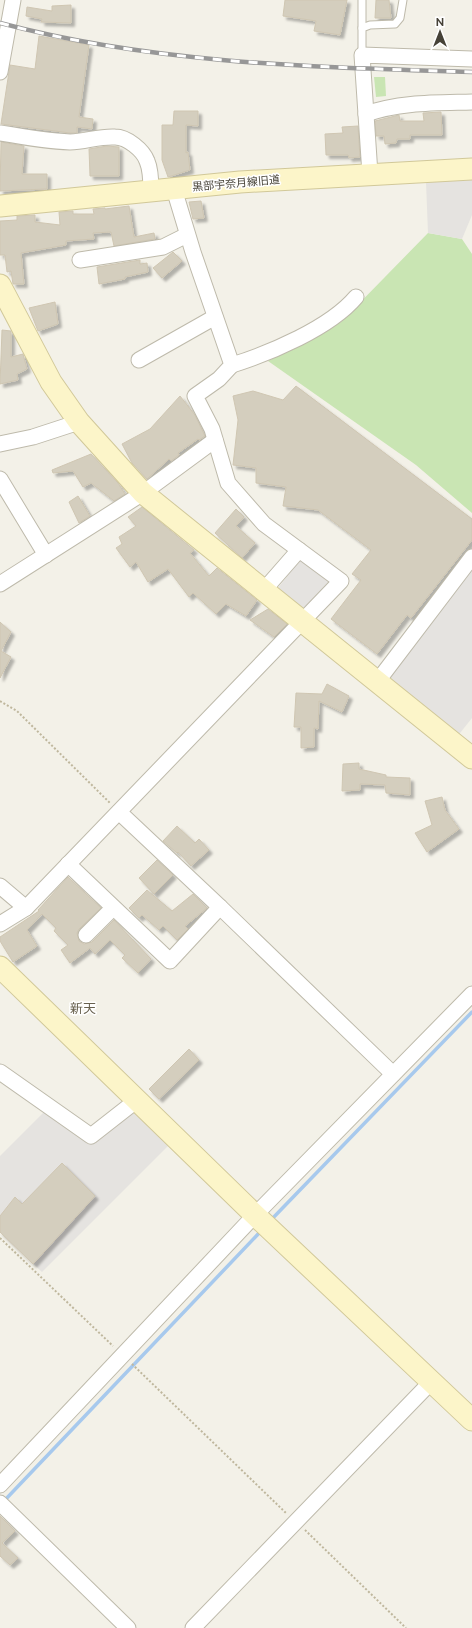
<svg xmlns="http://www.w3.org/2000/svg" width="472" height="1628" font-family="Raleway,'Noto Sans JP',sans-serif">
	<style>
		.green { fill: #c9e5b3 }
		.parking { fill: #e5e3e0 }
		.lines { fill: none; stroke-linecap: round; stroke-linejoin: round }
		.stream { stroke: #a7c9ed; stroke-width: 3.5 }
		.building { fill: #d4cebe; stroke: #cfc6b2; filter: url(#shadow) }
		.lane-casing { stroke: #bebaab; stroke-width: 9 }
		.street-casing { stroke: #bebaab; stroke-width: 17 }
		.secondary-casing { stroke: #d1c899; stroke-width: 23 }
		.path { stroke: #bfb79d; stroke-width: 2; stroke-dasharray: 2 2; stroke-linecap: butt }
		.lane { stroke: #fff; stroke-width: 7 }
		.street { stroke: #fff; stroke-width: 15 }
		.secondary { stroke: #fcf5c9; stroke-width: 21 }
		.rail-casing { stroke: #979797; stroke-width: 4.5 }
		.rail { stroke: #fff; stroke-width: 3; stroke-dasharray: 9; stroke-linecap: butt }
		.labels { text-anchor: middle; stroke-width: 3; stroke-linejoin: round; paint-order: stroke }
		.street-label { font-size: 11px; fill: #464237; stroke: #fff }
		.quarter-label { font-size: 13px; fill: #68614f; stroke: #fff }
	</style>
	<defs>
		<filter id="shadow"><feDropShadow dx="3.5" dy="3.5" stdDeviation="1" flood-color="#0004"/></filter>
	</defs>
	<rect width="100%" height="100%" fill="#f3f1e8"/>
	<g class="green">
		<polygon points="374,77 385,77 386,96 376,97"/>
		<polygon points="428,233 462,239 472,254 472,513 416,465 268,361 341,322"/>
	</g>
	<g class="parking">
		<polygon points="472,180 472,215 462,239 428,233 426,182"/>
		<polygon points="472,548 472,718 456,738 375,672"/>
		<polygon points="303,556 334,581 307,612 278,588"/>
		<polygon points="133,1111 169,1145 42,1272 0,1232 0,1156 44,1112 89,1144"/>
	</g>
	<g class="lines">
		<g class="stream">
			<polyline points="270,1221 472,1012"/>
			<polyline points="4,1501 262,1230"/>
		</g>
	</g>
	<g class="building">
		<polygon points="285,0 347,0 340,35 314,31 316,21 283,16"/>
		<polygon points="376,0 389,0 391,18 375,18"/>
		<polygon points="71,5 71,23 41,22 42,19 26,16 27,7 52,11 52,6"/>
		<polygon points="39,36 89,45 79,117 93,119 92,129 77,127 77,133 70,133 1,124 10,65 35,69"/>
		<polygon points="174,111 198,111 198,126 186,125 186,153 188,152 190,170 168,177 162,160 162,125 173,125"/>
		<polygon points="441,112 442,135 410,135 410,139 397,139 396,143 385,144 384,136 376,136 375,121 399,115 400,121 424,121 423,113"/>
		<polygon points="358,126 360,157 349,158 348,155 326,155 325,134 343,133 342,127"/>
		<polygon points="1,142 24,146 22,174 47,174 47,189 0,191"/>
		<polygon points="107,146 119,147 119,176 90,176 89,149"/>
		<polygon points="201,201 204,218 193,219 189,202"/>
		<polygon points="129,206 134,237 154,233 155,239 114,246 111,232 93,233 94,239 66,241 66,245 21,253 24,284 13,284 11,271 7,272 5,255 0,255 0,221 17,220 17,216 35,215 35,222 60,225 59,212 73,211 73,214 94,214 93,209 105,208 105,209"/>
		<polygon points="173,252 182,261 162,278 153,268"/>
		<polygon points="140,260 140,264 147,263 148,272 125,277 125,279 99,284 97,267"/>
		<polygon points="55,302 58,324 38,331 29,308"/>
		<polygon points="2,330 11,331 11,357 23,354 27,369 17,374 18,380 0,384"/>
		<polygon points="296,386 472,519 472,540 411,618 407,615 377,654 331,619 361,580 352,574 371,550 318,510 283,506 286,487 256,483 256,468 233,465 238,420 233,396 253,391 283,400"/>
		<polygon points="180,396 195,415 205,436 199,440 198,439 178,453 179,455 171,461 169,459 147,479 132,463 122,444 150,429"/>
		<polygon points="91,454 118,483 125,494 114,501 91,483 83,487 73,471 53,473 52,470"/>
		<polygon points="78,496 90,516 79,523 69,502"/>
		<polygon points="142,507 194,550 190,553 209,576 217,568 257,600 246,616 226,604 216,614 193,593 189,597 168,569 148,582 136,562 130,567 116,548 122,544 119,537 136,526 128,517"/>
		<polygon points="236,509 244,517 236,526 255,543 242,558 215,533"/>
		<polygon points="268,609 287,624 274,637 250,620"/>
		<polygon points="0,622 11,632 1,651 11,657 0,678"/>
		<polygon points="327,684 349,696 342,712 319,701 318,729 314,728 314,747 301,748 301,727 294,727 296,693 322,694"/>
		<polygon points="359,763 359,769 386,775 386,777 410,778 410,795 386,793 385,785 360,784 360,790 342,791 343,764"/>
		<polygon points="442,797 445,810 459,829 427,852 415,833 432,825 425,801"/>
		<polygon points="177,826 195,843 199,839 209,850 191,866 178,852 177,853 163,841"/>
		<polygon points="157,860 173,875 154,894 139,878"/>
		<polygon points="68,877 101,908 79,929 77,933 79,941 84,944 92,942 114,920 151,959 138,973 122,958 125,955 110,940 95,954 90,948 70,963 61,950 68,945 54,931 56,928 42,914 27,930 37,946 13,962 0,941 0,937 39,911 38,910"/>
		<polygon points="147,890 172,911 193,894 207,908 185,926 188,929 177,940 163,926 159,930 142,915 139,918 129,908"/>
		<polygon points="189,1049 199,1060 159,1099 149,1089"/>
		<polygon points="62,1163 95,1196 33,1264 0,1232 0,1216 15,1197 22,1204"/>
		<polygon points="0,1516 15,1531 2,1543 18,1558 10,1565 0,1556"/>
	</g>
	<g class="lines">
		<g class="lane-casing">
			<g id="lane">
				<polyline points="362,28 362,0"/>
				<polyline points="362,55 362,28 370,25 395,24 400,18 403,0"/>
			</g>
		</g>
		<g class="street-casing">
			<g id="street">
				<polyline points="0,72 13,0"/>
				<path d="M 366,114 C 400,102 436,103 472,102"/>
				<path d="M 0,133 C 23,137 46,141 70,142 C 85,142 99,136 115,137 C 127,137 143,150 147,161 C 151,170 151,182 151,192"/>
				<polyline points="370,174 362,55 472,59"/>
				<polyline points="80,260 163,247 187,235"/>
				<polyline points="139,360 215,317"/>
				<path d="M 232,365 C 270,353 330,328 356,297"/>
				<polyline points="0,444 33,437 79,422"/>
				<polyline points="0,479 46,555"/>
				<polyline points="0,584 143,493 215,440"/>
				<polyline points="264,590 299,550"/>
				<polyline points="377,682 472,557"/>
				<polyline points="68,864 170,961 220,907 119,812"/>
				<polyline points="0,886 26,908 341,581 264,524 228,483 212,429 195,396 219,379 232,365 193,252 174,189"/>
				<polyline points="220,907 393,1074"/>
				<polyline points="0,924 26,908"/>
				<polyline points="86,935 113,908"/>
				<polyline points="0,1072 91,1136 137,1100"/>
				<polyline points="0,1485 255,1215 472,994"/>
				<polyline points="0,1503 128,1628"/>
				<polyline points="193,1628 432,1381"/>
			</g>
		</g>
		<g class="secondary-casing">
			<g id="secondary">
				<polyline points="0,206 240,182 472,169"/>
				<polyline points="0,285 51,382 79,422 143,493 472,758"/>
				<polyline points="0,967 255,1215 472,1420"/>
			</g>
		</g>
		<g class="path">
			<polyline points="0,701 17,711 110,803"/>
			<polyline points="0,1238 113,1346"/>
			<polyline points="132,1364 287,1514"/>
			<polyline points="305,1530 406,1628"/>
		</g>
		<use href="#lane" class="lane"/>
		<use href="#street" class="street"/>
		<use href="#secondary" class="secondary"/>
		<g class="rail-casing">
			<path id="rail" d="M 0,23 C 154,64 314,67 472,72"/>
		</g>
		<use href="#rail" class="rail"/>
	</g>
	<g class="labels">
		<g class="street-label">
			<text transform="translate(236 183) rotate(-5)" y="4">黒部宇奈月線旧道</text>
		</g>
		<g class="quarter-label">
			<text x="83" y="1013">新天</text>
		</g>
	</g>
	<g transform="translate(440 32)" stroke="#ffffff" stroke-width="3" paint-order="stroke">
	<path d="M0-3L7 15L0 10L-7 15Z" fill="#464237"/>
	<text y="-6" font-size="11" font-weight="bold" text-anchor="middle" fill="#464237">N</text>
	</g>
</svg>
